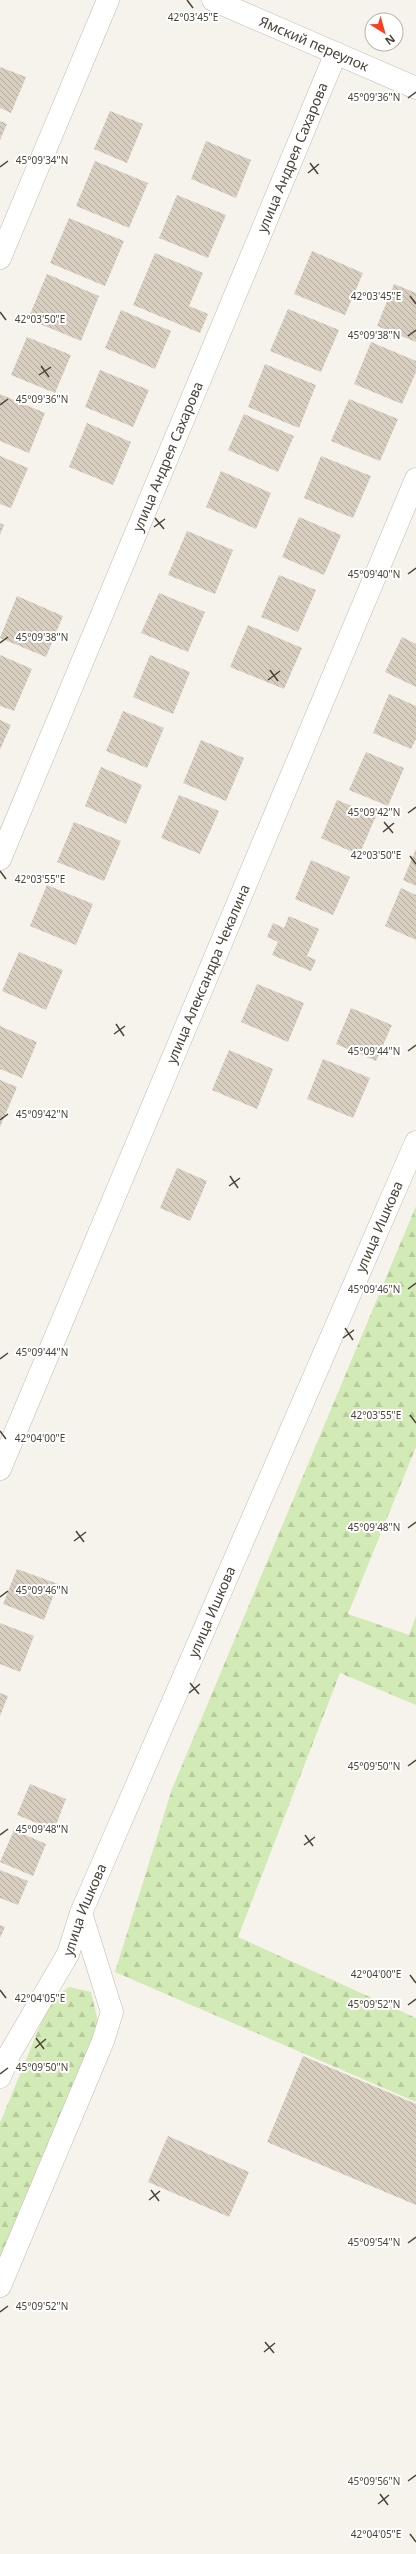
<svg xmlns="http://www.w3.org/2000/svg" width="416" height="2554" font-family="'Noto Sans',sans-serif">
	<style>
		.forest { fill: url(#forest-firs) }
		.building { fill: url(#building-back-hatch) }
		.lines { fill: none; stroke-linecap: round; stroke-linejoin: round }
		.minor-casing { stroke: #c2bbae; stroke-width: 23 }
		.minor { stroke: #fff; stroke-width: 22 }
		.ticks { fill: none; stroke: #4b4439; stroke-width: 1.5 }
		.labels { text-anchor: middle; stroke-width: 4; stroke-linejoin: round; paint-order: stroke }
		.street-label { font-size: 14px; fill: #4b4439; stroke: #fff }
		.ticks-label { font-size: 10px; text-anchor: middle; fill: #4b4439; stroke: #fff; stroke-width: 4; stroke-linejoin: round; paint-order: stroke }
	</style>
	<defs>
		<pattern id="forest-firs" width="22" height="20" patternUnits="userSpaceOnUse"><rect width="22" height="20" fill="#d2eab5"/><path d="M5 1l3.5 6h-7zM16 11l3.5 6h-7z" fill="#b6ca9c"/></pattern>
		<pattern id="building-back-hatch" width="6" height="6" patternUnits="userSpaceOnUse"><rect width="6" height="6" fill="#d8cfc1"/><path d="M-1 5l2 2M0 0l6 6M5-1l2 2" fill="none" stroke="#b1aa9e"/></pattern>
	</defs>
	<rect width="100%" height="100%" fill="#f6f3ec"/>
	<g class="forest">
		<polygon points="416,1206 416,1447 348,1614 409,1635 416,1616 416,1705 340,1673 238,1937 416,2018 416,2102 115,1972 172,1789"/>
		<polygon points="69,1987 91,1992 98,2022 80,2077 0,2271 0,2123 50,2001"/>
	</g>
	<g class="building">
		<polygon points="0,67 26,77 11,113 0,108"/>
		<polygon points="110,111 143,124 127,163 94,149"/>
		<polygon points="0,121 7,124 0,140"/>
		<polygon points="206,141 251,160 236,198 191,179"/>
		<polygon points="95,161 148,183 129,228 76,206"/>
		<polygon points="177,195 226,215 208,258 159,238"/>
		<polygon points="69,218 124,241 105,286 50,263"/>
		<polygon points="312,251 363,273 345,315 294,294"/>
		<polygon points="155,253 203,273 189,306 208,314 200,333 133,305"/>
		<polygon points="47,274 99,296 81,341 28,319"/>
		<polygon points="394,284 416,293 416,342 377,326"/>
		<polygon points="288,309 339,330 321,372 270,351"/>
		<polygon points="121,310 171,331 155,369 105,348"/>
		<polygon points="27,337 71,355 55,393 11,375"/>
		<polygon points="371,342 416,361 416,372 402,404 354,384"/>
		<polygon points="265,364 316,385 299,428 248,407"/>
		<polygon points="100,370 149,390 133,427 85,407"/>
		<polygon points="0,394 45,413 29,453 0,441"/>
		<polygon points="349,399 398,419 380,461 331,441"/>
		<polygon points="244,414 294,436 278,472 228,450"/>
		<polygon points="87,423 131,442 113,485 69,467"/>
		<polygon points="0,456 28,468 11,508 0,504"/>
		<polygon points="321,456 371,476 353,518 304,498"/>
		<polygon points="221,471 271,493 256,529 206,507"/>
		<polygon points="299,517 341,535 324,575 282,557"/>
		<polygon points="0,523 4,525 0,535"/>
		<polygon points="187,531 233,550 215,594 168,575"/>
		<polygon points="279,575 316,590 298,632 261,617"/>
		<polygon points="159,593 205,612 188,652 141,633"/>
		<polygon points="17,596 63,616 46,657 0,638"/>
		<polygon points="248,625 302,648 284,689 230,667"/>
		<polygon points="402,637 416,644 416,687 385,672"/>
		<polygon points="0,655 32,669 14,711 0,706"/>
		<polygon points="150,655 190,672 173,714 133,697"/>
		<polygon points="389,694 416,706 416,739 411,749 373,733"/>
		<polygon points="123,711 164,728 147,768 106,751"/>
		<polygon points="0,720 11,725 0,750"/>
		<polygon points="201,740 244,758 226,801 183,783"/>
		<polygon points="366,752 404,768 388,806 349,790"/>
		<polygon points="101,767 142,785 126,824 85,806"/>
		<polygon points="179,795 219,811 200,854 161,838"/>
		<polygon points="337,800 376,816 359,855 321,838"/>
		<polygon points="74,822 121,841 104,881 57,862"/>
		<polygon points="416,849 416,886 403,880"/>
		<polygon points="311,860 350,877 333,915 295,899"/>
		<polygon points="47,885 93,904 76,945 30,926"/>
		<polygon points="401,888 416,895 416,940 385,926"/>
		<polygon points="289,916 319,929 307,956 316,960 311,971 272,955 278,942 267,937 273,923 284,928"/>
		<polygon points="19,952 63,970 46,1010 2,991"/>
		<polygon points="257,984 304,1003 288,1042 241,1022"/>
		<polygon points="351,1008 392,1025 376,1061 336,1044"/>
		<polygon points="0,1026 37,1042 22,1078 0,1069"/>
		<polygon points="229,1050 273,1069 257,1109 212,1090"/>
		<polygon points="323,1059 370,1078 353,1118 307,1099"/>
		<polygon points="0,1080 17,1087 0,1127"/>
		<polygon points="177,1168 207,1181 190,1221 160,1208"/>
		<polygon points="17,1569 58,1584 44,1620 3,1604"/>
		<polygon points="0,1623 34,1636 20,1672 0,1664"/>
		<polygon points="0,1693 8,1696 0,1716"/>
		<polygon points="30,1784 66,1799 54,1830 17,1815"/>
		<polygon points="14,1830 46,1844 33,1876 0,1862"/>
		<polygon points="0,1870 28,1881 18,1905 0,1898"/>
		<polygon points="0,1925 5,1927 0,1938"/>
		<polygon points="303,2056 416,2104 416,2205 267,2142"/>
		<polygon points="168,2136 249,2172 229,2217 148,2182"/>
	</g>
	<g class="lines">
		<g class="minor-casing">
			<g id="minor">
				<path id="s1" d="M 213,0 L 416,88"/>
				<polyline points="0,258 108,0"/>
				<path id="s2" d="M 0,859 L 336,53"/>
				<path id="s3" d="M 0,1469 L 416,479"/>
				<path id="s4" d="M 0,2077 L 9,2055 L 68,1954 L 81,1913 L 416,1142"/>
				<polyline points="0,2286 103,2041 112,2012 81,1913"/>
			</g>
		</g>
		<use href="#minor" class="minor"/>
	</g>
	<path class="ticks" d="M 187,0 L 193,8M 408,98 L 416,92M 310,163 L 318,174M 0,167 L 8,161M 308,173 L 319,164M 410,296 L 416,304M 0,312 L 6,320M 408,336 L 416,330M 41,366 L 49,377M 39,375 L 51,367M 0,405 L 8,399M 155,518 L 164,529M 154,527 L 165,519M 408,574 L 416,568M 0,643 L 8,637M 270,670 L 278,681M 268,680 L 280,671M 408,813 L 416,807M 384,822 L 393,833M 383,832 L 394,823M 410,856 L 416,864M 0,871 L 6,879M 116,1024 L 124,1036M 114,1034 L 125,1026M 408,1051 L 416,1045M 0,1120 L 8,1114M 230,1176 L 238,1188M 229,1186 L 240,1178M 408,1289 L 416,1283M 345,1328 L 353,1340M 343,1338 L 354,1330M 0,1359 L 8,1353M 410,1415 L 416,1423M 0,1431 L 6,1439M 408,1528 L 416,1522M 76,1531 L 84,1542M 74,1541 L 86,1532M 0,1597 L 8,1591M 190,1683 L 199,1694M 189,1693 L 200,1684M 408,1766 L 416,1760M 0,1835 L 8,1829M 305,1835 L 313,1846M 304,1845 L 315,1837M 410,1975 L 416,1983M 0,1990 L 6,1998M 408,2005 L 416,1999M 36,2038 L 44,2049M 35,2048 L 46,2039M 0,2074 L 8,2068M 151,2190 L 159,2201M 149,2200 L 160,2191M 408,2243 L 416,2237M 0,2312 L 8,2306M 265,2342 L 274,2353M 264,2352 L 275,2343M 408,2481 L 416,2475M 380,2494 L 388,2505M 378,2504 L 389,2495M 410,2534 L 416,2542"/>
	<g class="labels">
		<g class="street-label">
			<text dy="5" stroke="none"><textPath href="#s1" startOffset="110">Ямский переулок</textPath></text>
			<text dy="5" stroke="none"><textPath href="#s2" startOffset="760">улица Андрея Сахарова</textPath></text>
			<text dy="5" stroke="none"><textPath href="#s2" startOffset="436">улица Андрея Сахарова</textPath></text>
			<text dy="5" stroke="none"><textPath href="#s3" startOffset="537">улица Александра Чекалина</textPath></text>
			<text dy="5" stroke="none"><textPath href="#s4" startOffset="932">улица Ишкова</textPath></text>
			<text dy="5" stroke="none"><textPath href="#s4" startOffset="512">улица Ишкова</textPath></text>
			<text dy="5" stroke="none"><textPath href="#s4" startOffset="188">улица Ишкова</textPath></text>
		</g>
	</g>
	<g class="ticks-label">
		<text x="193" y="21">42°03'45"E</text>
		<text x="374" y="101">45°09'36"N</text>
		<text x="42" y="164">45°09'34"N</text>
		<text x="376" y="300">42°03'45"E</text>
		<text x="40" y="323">42°03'50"E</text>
		<text x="374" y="339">45°09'38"N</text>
		<text x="42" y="403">45°09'36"N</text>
		<text x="374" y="578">45°09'40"N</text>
		<text x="42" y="641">45°09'38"N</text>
		<text x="374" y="816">45°09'42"N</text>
		<text x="376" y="859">42°03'50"E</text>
		<text x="40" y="883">42°03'55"E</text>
		<text x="374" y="1055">45°09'44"N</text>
		<text x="42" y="1118">45°09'42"N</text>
		<text x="374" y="1293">45°09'46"N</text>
		<text x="42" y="1356">45°09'44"N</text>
		<text x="376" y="1419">42°03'55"E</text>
		<text x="40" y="1442">42°04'00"E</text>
		<text x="374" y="1531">45°09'48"N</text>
		<text x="42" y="1594">45°09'46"N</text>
		<text x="374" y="1770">45°09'50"N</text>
		<text x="42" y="1833">45°09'48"N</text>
		<text x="376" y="1978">42°04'00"E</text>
		<text x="40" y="2002">42°04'05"E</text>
		<text x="374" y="2008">45°09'52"N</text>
		<text x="42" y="2071">45°09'50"N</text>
		<text x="374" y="2246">45°09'54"N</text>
		<text x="42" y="2310">45°09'52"N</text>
		<text x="374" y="2485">45°09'56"N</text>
		<text x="376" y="2538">42°04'05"E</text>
	</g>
	<g transform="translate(384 32) rotate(143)"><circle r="19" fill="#ffffff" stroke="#b7b4b0"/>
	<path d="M0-3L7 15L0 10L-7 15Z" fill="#fc3f1d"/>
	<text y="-6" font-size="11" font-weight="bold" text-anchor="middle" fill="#4b4439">N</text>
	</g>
</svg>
